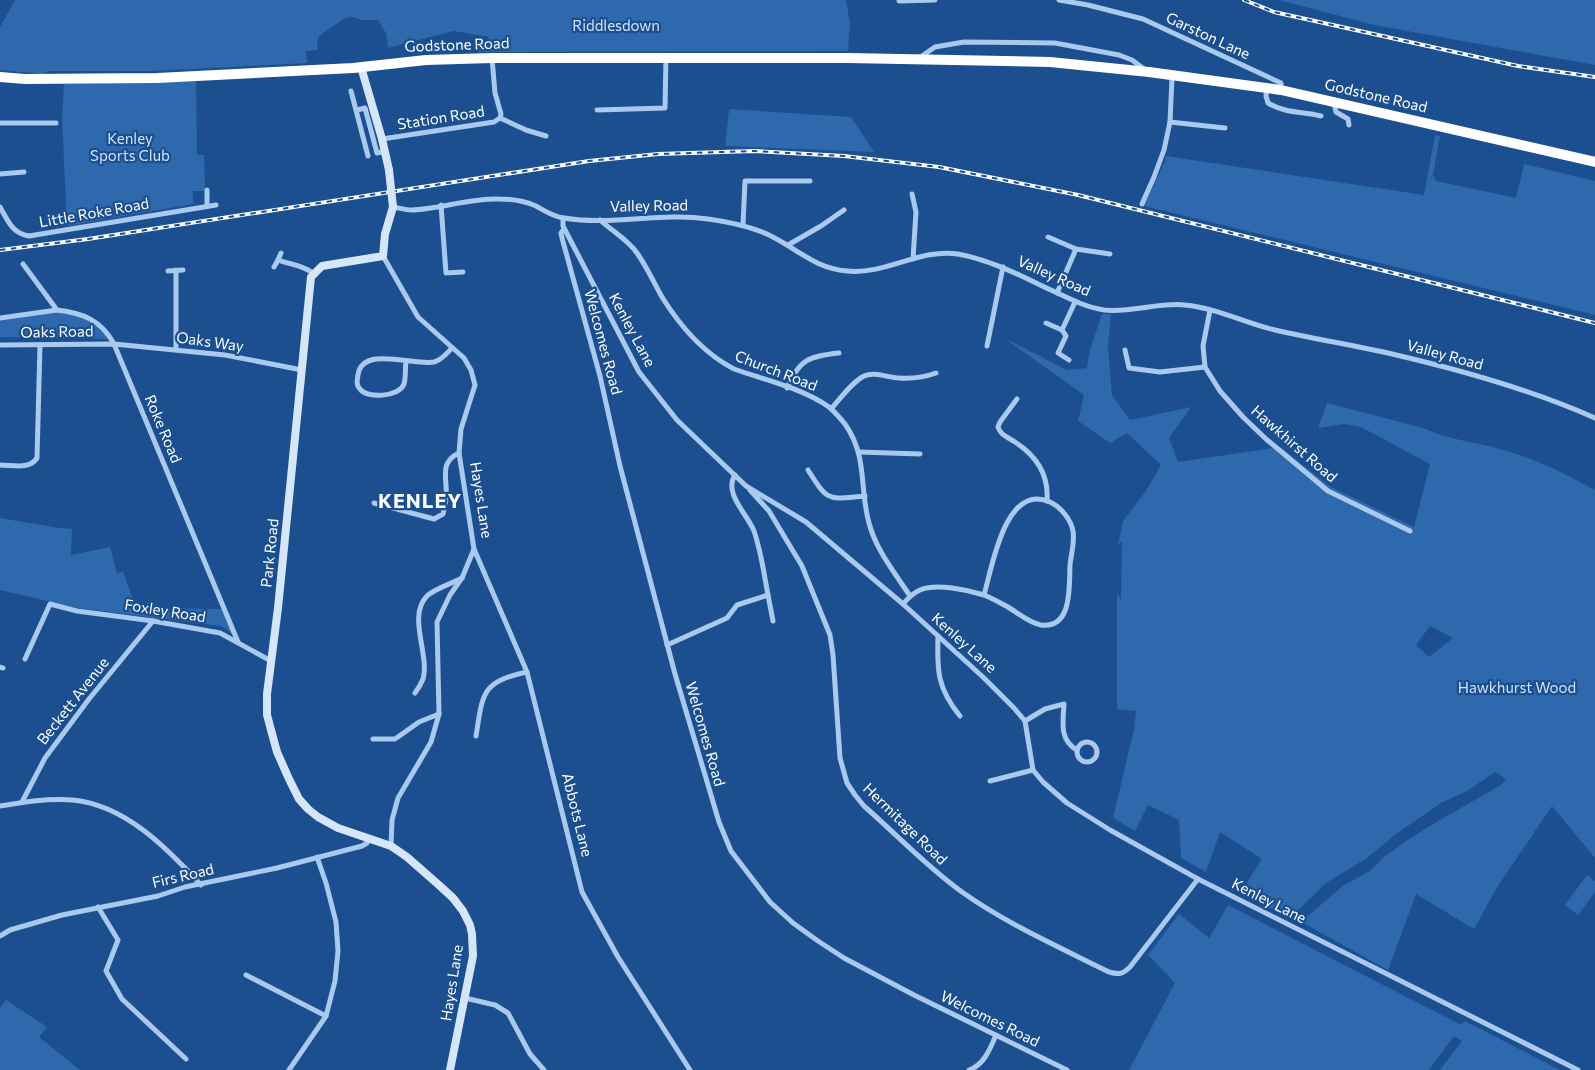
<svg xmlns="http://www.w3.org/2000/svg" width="1595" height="1070" font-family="Commissioner,sans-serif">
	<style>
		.green { fill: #2e69ad; fill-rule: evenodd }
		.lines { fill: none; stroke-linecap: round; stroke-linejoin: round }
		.street { stroke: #a9c9ee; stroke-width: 5 }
		.secondary { stroke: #d6e6fa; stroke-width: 8 }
		.highway { stroke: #fff; stroke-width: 10 }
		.rail-casing { stroke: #fff; stroke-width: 4 }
		.rail { stroke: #1b4f8f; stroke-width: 2; stroke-dasharray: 5.5; stroke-linecap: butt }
		.secondary-bridge { stroke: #d6e6fa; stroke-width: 8 }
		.labels { text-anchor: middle; stroke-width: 4.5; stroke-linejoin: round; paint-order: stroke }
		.park-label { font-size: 15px; fill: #cfe3fa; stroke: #1b4f8f }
		.street-label { font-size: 15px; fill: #fff; stroke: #1b4f8f }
		.district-label { font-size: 20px; font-weight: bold; letter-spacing: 1px; fill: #fff; stroke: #1b4f8f }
	</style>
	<rect width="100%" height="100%" fill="#1b4f8f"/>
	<g class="green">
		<polygon points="15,0 846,0 850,23 848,51 478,52 489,37 454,31 388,48 386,33 378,20 363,20 352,17 345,18 320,35 317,41 318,50 306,51 307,63 152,71 48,71 43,74 0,70 0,27"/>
		<polygon points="1279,0 1595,0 1595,65 1374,25"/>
		<polygon points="196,80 197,155 204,155 205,191 193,191 193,204 67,226 62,119 64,84"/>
		<polygon points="729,109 851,117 874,152 725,146"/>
		<polygon points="1435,135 1440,136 1433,175 1436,181 1516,198 1524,164 1595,181 1595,315 1144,206 1165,161 1166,156 1424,195"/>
		<polygon points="57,310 72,312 100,324 111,339 0,337 0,318"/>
		<path d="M 1102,314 L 1111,314 L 1108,347 L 1112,395 L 1130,420 L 1191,407 L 1169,438 L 1178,462 L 1280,447 L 1331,487 L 1414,527 L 1430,464 L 1361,427 L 1344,424 L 1318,428 L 1327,403 L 1423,428 C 1450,441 1481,442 1510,452 C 1540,461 1567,475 1595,490 L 1595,858 L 1552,806 L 1496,889 L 1474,929 L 1416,894 L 1388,970 L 1301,922 L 1344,885 L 1370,871 L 1385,856 L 1406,841 L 1433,824 L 1501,785 L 1506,779 L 1495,772 L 1467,791 L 1441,803 L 1396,834 L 1367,858 L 1326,883 L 1290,918 L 1240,893 L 1262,859 L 1220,832 L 1206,872 L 1181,858 L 1179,820 L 1148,805 L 1135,831 L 1113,818 L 1134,729 L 1136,711 L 1117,709 L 1117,593 L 1121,600 L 1122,541 L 1118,545 L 1123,521 L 1146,491 L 1161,465 L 1127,433 L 1110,443 L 1078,421 L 1084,395 L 1004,338 L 1067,370 L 1087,368 L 1089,353 ZM 1430,626 L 1453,638 L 1429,657 L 1416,645 Z"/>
		<polygon points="0,518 59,528 72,529 71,555 110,547 117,573 123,572 134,601 141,608 222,609 234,636 226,629 220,626 78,608 0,590"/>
		<polygon points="1587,875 1595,881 1595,892 1578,915 1565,905"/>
		<polygon points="1228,905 1461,1025 1465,1021 1560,1070 1440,1070 1462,1041 1454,1036 1429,1070 1129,1070 1175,983 1148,955 1179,914 1209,938"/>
		<polygon points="6,1000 47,1027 39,1037 80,1070 0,1070 0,1007"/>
	</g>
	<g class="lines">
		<g class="street">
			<polyline points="1059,0 1088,5 1143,19 1281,83 1281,90"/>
			<polyline points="899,1 935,0"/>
			<polyline points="919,58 935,47 964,42 1055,43 1119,55 1132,60 1144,69"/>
			<path d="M 1267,88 L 1266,96 L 1268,103 C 1287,114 1301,111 1321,116"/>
			<polyline points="351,91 368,156"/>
			<polyline points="1334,103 1336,112 1348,119 1349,125"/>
			<polyline points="357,110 365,108 377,153 385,151"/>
			<polyline points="597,110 665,108 666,57"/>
			<polyline points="500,118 526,130 546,136"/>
			<polyline points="1170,122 1225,128"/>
			<polyline points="0,123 56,123"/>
			<polyline points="382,139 494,122 500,118 501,114 495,93 492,58"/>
			<polyline points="0,174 24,172"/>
			<polyline points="912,194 916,212 913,259"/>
			<polyline points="1142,204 1154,177 1164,150 1170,122 1172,78 1175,75"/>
			<polyline points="441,205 446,273 463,272"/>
			<polyline points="207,206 207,190"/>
			<path d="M 0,207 C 8,221 12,233 29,236 L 216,205"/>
			<path d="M 393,207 C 399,208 406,210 412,210 C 439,209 470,198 499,199 C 511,199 524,201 536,206 C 545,211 554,217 564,218 C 612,226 661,212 708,219 C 729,222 750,226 769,235 C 798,249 814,268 847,271 C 886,275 920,248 958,254 C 991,260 1021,276 1051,290 C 1068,298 1085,307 1104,310 C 1130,313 1160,302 1185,305 C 1216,308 1245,323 1275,330 C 1314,339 1353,345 1392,354 C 1461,370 1530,389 1595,418"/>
			<polyline points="563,218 563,226 639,372 677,420 746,486 806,522 903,604 984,678 1014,708 1025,721 1033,770 1043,782 1067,803 1110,830 1198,879 1578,1070"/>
			<path d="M 600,220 C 612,231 628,240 637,253 C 647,267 654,283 662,297 C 680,326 703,353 734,369 C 765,380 802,388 829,407 C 835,412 840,418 845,424 C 868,457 859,487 869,523 C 876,550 895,573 910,596"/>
			<polyline points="743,225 745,181 810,181"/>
			<polyline points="564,229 561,233 562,238 600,376 620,466 675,674 719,822 731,851 770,902 793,923 818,941 844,958 914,995 1067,1070"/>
			<polyline points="1048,237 1076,249 1110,254"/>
			<polyline points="788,245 821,226 844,210"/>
			<path d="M 281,253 L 278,260 C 291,265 300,264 313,273"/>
			<polyline points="383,256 418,317 464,358 471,370 475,385 461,429 459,453 474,549 462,578 450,595 437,622 439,714 431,742 398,798 392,820 391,846"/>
			<path d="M 23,264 L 57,310 C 83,313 101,320 114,344 L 238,642"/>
			<polyline points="274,267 278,260"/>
			<polyline points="168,271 183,270"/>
			<polyline points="1057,293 1076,249"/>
			<polyline points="1210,310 1203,346 1205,367 1220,391 1243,417 1266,439 1328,491 1410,531"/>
			<polyline points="0,318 57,310"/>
			<polyline points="1046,323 1062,330 1075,302"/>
			<polyline points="1062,330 1066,336 1058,353 1069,360"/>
			<polyline points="0,345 114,344 225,355 302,370"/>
			<polyline points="987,346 1003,267"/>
			<polyline points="176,349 176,270"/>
			<polyline points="1125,350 1129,368 1160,372 1205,367"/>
			<path d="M 406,361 C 405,368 406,378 404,384 C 399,397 367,399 360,389 C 356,385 357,380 358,375 C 362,345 415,366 434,362 C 442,360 447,353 452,348"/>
			<path d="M 787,388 C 800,358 809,357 839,353"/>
			<path d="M 1017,399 L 1000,422 L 998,427 C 1001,436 1008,437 1015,442 C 1037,456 1049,475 1047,501"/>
			<path d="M 831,409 C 841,398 851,383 864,376 C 875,371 888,378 899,378 C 911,379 925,377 936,373"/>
			<polyline points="859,452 920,454"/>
			<path d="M 0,465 C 13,465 29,470 37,458 L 40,345"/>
			<path d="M 808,470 C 829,503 827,499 865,496"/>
			<path d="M 750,490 L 769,511 L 802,566 L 830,635 L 833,655 L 840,758 L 847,783 L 855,795 L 864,806 C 896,834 927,867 962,892 C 1007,924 1059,947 1109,972 C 1119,975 1123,974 1130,967 L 1198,879"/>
			<path d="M 374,503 L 434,519 L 443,514 C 444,509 446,503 446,498 C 448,479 438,463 459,453"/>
			<polyline points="474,549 527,672 582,892 618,957 690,1070"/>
			<polyline points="768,595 773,621"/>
			<path d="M 903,604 C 908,598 913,593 920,590 C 936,583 968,590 984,595 C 992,598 1000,603 1008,607 C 1018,613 1029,623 1041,625 C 1073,629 1069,585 1070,565 C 1071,554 1075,542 1073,531 C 1071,520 1061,507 1050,502 C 1005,482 992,568 984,595"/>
			<path d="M 938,636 C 937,670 937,688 960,716"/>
			<path d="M 667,645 L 727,618 L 737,605 L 768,595 C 764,574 761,551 754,531 C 748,515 723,493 735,475"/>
			<polyline points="25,659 50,604 77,611 153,621 220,633 271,661"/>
			<polyline points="0,667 3,668"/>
			<path d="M 415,693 C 418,689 421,684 423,679 C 430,655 407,616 427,596 C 434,589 453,583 462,578"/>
			<path d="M 1025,721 L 1045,709 L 1064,704 C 1063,722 1059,740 1077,750"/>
			<path d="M 476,736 C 483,693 481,682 527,672"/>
			<polyline points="373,739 395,739 419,722 439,714"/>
			<circle cx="1087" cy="752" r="10"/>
			<polyline points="990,781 1033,770"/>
			<polyline points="22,802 45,758 89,699 153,621"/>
			<path d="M 0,806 C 24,802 48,798 73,800 C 125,805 167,848 201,885"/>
			<polyline points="98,907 118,940 106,971 122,999 186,1059"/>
			<polyline points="0,936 10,930 62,915 158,896 185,887 277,868 362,846 367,843 369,838"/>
			<polyline points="246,975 326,1016"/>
			<polyline points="465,998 495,1005 508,1013 530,1054 544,1070"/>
			<polyline points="289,1070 326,1016 335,981 338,951 336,922 326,883 317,857"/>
			<path d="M 969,1070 C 984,1065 990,1049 996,1035"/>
		</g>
		<g class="secondary">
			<polyline points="361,67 382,139 389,170"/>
			<polyline points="393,207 385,234 383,256 322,266 311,277 278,608 267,694 267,715 277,752 289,779 299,799 308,809 318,817 338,828 391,846 407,857 440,886 453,898 463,911 470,925 472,934 473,956 450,1070"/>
		</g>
		<polyline class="highway" points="0,77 25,79 157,78 353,68 426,60 492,58 848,58 1050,62 1149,72 1281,90 1595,162"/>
		<g class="rail-casing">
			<g id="rail">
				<polyline points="1244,0 1274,12 1518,66 1595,77"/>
				<polyline points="0,250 88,239 589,161 658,154 754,151 844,156 939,167 1078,195 1595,323"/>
			</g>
		</g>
		<use href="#rail" class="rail"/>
		<polyline class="secondary-bridge" points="389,170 393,207"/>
	</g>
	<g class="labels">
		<g class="park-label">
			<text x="616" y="31">Riddlesdown</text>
			<text x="130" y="144">Kenley<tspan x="130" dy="17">Sports Club</tspan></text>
			<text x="1517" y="693">Hawkhurst Wood</text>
		</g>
		<g class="street-label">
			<text transform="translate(1208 36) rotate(25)" y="5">Garston Lane</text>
			<text transform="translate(457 45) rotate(-2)" y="5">Godstone Road</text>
			<text transform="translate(1376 96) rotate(13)" y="5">Godstone Road</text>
			<text transform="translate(441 118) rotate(-9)" y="5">Station Road</text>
			<text transform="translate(649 206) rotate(-1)" y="5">Valley Road</text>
			<text transform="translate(94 213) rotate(-10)" y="5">Little Roke Road</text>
			<text transform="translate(1054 276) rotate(24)" y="5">Valley Road</text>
			<text transform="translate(632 330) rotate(62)" y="5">Kenley Lane</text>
			<text transform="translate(57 332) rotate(-1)" y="5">Oaks Road</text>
			<text transform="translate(210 342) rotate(8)" y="5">Oaks Way</text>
			<text transform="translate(603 342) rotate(75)" y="5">Welcomes Road</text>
			<text transform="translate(1445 355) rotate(15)" y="5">Valley Road</text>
			<text transform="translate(776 371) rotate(21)" y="5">Church Road</text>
			<text transform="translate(163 429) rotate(67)" y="5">Roke Road</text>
			<text transform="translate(1294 444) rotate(41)" y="5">Hawkhirst Road</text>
			<text transform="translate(481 500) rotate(81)" y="5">Hayes Lane</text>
			<text transform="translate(270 553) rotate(-84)" y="5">Park Road</text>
			<text transform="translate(165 611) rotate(9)" y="5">Foxley Road</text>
			<text transform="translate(964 643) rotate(42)" y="5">Kenley Lane</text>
			<text transform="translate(73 701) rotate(-52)" y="5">Beckett Avenue</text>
			<text transform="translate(705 734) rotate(74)" y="5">Welcomes Road</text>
			<text transform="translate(577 815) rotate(76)" y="5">Abbots Lane</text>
			<text transform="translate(905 824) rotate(44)" y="5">Hermitage Road</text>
			<text transform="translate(183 876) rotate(-13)" y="5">Firs Road</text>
			<text transform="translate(1269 901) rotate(27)" y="5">Kenley Lane</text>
			<text transform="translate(452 983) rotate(-81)" y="5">Hayes Lane</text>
			<text transform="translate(990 1019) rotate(26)" y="5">Welcomes Road</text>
		</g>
		<g class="district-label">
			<text x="420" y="508">KENLEY</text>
		</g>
	</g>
</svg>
